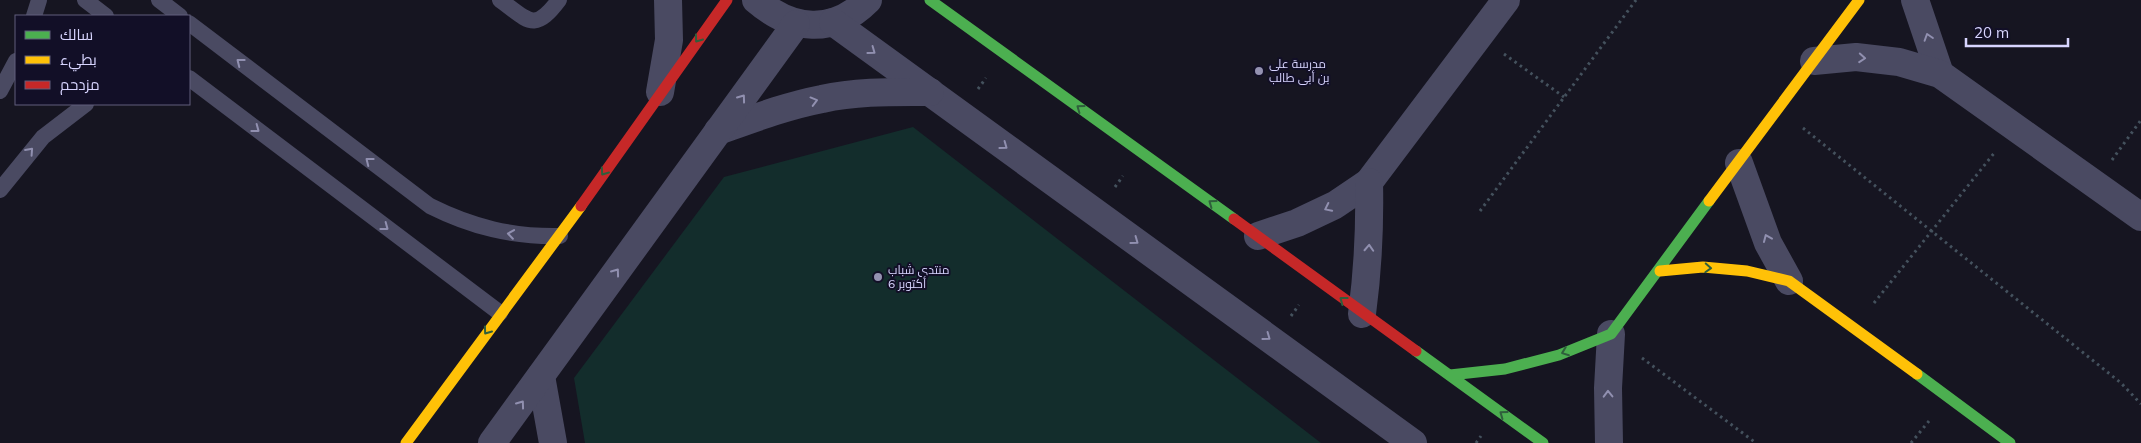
<svg xmlns="http://www.w3.org/2000/svg" width="2141" height="443" font-family="Mulish,Cairo,sans-serif">
	<style>
		.green { fill: #132d2c }
		.lines { fill: none; stroke-linecap: round; stroke-linejoin: round }
		.path { stroke: #44515d; stroke-width: 3; stroke-dasharray: 2.5 4; stroke-linecap: butt }
		.lane { stroke: #4a4a62; stroke-width: 16 }
		.street { stroke: #4a4a62; stroke-width: 28 }
		.fast { stroke: #4caf50; stroke-width: 11 }
		.slow { stroke: #ffc107; stroke-width: 11 }
		.jam { stroke: #c62828; stroke-width: 11 }
		.oneway { stroke: #9190b0 }
		.oneway2 { stroke: #2f5f3c }
		.poi-dot { fill: #9492b1; stroke: #120f27; stroke-width: 2 }
		.labels { text-anchor: middle; stroke-width: 4; stroke-linejoin: round; paint-order: stroke }
		.poi-label { font-size: 12px; fill: #d8d5ff; stroke: #120f27; text-anchor: start }
	</style>
	<rect width="100%" height="100%" fill="#161521"/>
	<polygon class="green" points="913,127 1321,443 585,443 574,378 724,177"/>
	<g class="lines">
		<g class="path">
			<polyline points="1504,54 1564,97"/>
			<polyline points="978,89 986,78"/>
			<polyline points="1803,128 2121,383 2141,404"/>
			<polyline points="2112,160 2141,120"/>
			<polyline points="1115,187 1123,176"/>
			<polyline points="1480,211 1636,0"/>
			<polyline points="1874,303 1995,152"/>
			<polyline points="1291,316 1299,305"/>
			<polyline points="1642,358 1756,443"/>
			<polyline points="1476,443 1481,436"/>
			<polyline points="1911,443 1929,421"/>
		</g>
		<g class="lane">
			<polyline points="85,0 106,16"/>
			<polyline points="159,0 180,16"/>
			<path d="M 500,0 C 529,21 534,33 559,0"/>
			<polyline points="34,16 39,0"/>
			<path d="M 189,23 L 430,206 C 472,227 512,237 560,236"/>
			<polyline points="189,78 500,313"/>
			<polyline points="0,91 16,61"/>
			<polyline points="0,190 43,137 86,104"/>
		</g>
		<g class="street">
			<path d="M 756,0 C 792,31 833,35 868,0"/>
			<polyline points="1915,0 1940,74"/>
			<polyline points="833,22 1413,443"/>
			<polyline points="1814,61 1856,57 1899,62 1940,74 2141,217"/>
			<polyline points="660,92 669,40 668,0"/>
			<path d="M 718,131 C 752,119 786,106 822,99 C 857,91 894,92 930,92"/>
			<polyline points="1739,163 1768,243 1789,281"/>
			<polyline points="1258,236 1297,223 1335,205 1369,182 1506,0"/>
			<path d="M 1362,314 C 1368,269 1370,227 1369,182"/>
			<polyline points="541,376 553,443"/>
			<polyline points="492,443 796,24"/>
			<polyline points="1609,443 1608,388 1611,334"/>
		</g>
		<g class="fast">
			<polyline points="930,0 1234,219"/>
			<polyline points="1416,351 1543,443"/>
			<polyline points="1917,374 2010,443"/>
			<polyline points="1450,375 1505,369 1559,355 1611,334 1709,201"/>
		</g>
		<g class="slow">
			<polyline points="1709,201 1859,0"/>
			<polyline points="1660,271 1703,267 1747,271 1789,281 1917,374"/>
			<polyline points="406,443 581,206"/>
		</g>
		<g class="jam">
			<polyline points="581,206 727,0"/>
			<polyline points="1234,219 1416,351"/>
		</g>
	</g>
	<defs><path id="oneway-chevron" d="M-2-3.5L2.5 0L-2 3.5" fill="none" stroke-width="1.6" stroke-linecap="round" stroke-linejoin="round" transform="scale(1.25)"/></defs>
	<g class="oneway">
		<use href="#oneway-chevron" transform="translate(1928 37) rotate(-108)"/>
		<use href="#oneway-chevron" transform="translate(872 51) rotate(36)"/>
		<use href="#oneway-chevron" transform="translate(1862 58) rotate(4)"/>
		<use href="#oneway-chevron" transform="translate(240 62) rotate(-142)"/>
		<use href="#oneway-chevron" transform="translate(742 98) rotate(-54)"/>
		<use href="#oneway-chevron" transform="translate(814 101) rotate(-15)"/>
		<use href="#oneway-chevron" transform="translate(256 129) rotate(37)"/>
		<use href="#oneway-chevron" transform="translate(1004 146) rotate(36)"/>
		<use href="#oneway-chevron" transform="translate(30 151) rotate(-48)"/>
		<use href="#oneway-chevron" transform="translate(369 161) rotate(-142)"/>
		<use href="#oneway-chevron" transform="translate(1328 208) rotate(154)"/>
		<use href="#oneway-chevron" transform="translate(385 227) rotate(37)"/>
		<use href="#oneway-chevron" transform="translate(511 234) rotate(-172)"/>
		<use href="#oneway-chevron" transform="translate(1767 238) rotate(-113)"/>
		<use href="#oneway-chevron" transform="translate(1135 241) rotate(36)"/>
		<use href="#oneway-chevron" transform="translate(1369 248) rotate(-87)"/>
		<use href="#oneway-chevron" transform="translate(616 272) rotate(-54)"/>
		<use href="#oneway-chevron" transform="translate(1267 337) rotate(36)"/>
		<use href="#oneway-chevron" transform="translate(1608 394) rotate(-91)"/>
		<use href="#oneway-chevron" transform="translate(521 404) rotate(-54)"/>
	</g>
	<g class="oneway2">
		<use href="#oneway-chevron" transform="translate(698 39) rotate(126)"/>
		<use href="#oneway-chevron" transform="translate(1080 108) rotate(-144)"/>
		<use href="#oneway-chevron" transform="translate(604 172) rotate(125)"/>
		<use href="#oneway-chevron" transform="translate(1212 203) rotate(-144)"/>
		<use href="#oneway-chevron" transform="translate(1708 268) rotate(3)"/>
		<use href="#oneway-chevron" transform="translate(1343 300) rotate(-143)"/>
		<use href="#oneway-chevron" transform="translate(487 331) rotate(126)"/>
		<use href="#oneway-chevron" transform="translate(1565 352) rotate(159)"/>
		<use href="#oneway-chevron" transform="translate(1503 414) rotate(-144)"/>
	</g>
	<g class="poi-dot">
		<circle cx="1259" cy="71" r="5"/>
		<circle cx="878" cy="277" r="5"/>
	</g>
	<g class="labels">
		<g class="poi-label">
			<text x="1269" y="68">مدرسة على<tspan x="1269" dy="14">بن أبى طالب</tspan></text>
			<text x="888" y="274">منتدى شباب<tspan x="888" dy="14">6 أكتوبر</tspan></text>
		</g>
	</g>
	<rect x="15" y="15" width="175" height="90" fill="#120f27" stroke="#615e7d"/>
	<rect x="25" y="31" width="25" height="8" fill="#4caf50" stroke="#615e7d"/>
	<text x="60" y="40" font-size="15" fill="#d8d5ff">سالك</text>
	<rect x="25" y="56" width="25" height="8" fill="#ffc107" stroke="#615e7d"/>
	<text x="60" y="65" font-size="15" fill="#d8d5ff">بطيء</text>
	<rect x="25" y="81" width="25" height="8" fill="#c62828" stroke="#615e7d"/>
	<text x="60" y="90" font-size="15" fill="#d8d5ff">مزدحم</text>
	<path d="M1966 38v8h102v-8" fill="none" stroke="#d8d5ff" stroke-width="2.5"/>
	<text x="1974" y="38" font-size="15" fill="#d8d5ff" stroke="#120f27" stroke-width="4" paint-order="stroke">20 m</text>
</svg>
